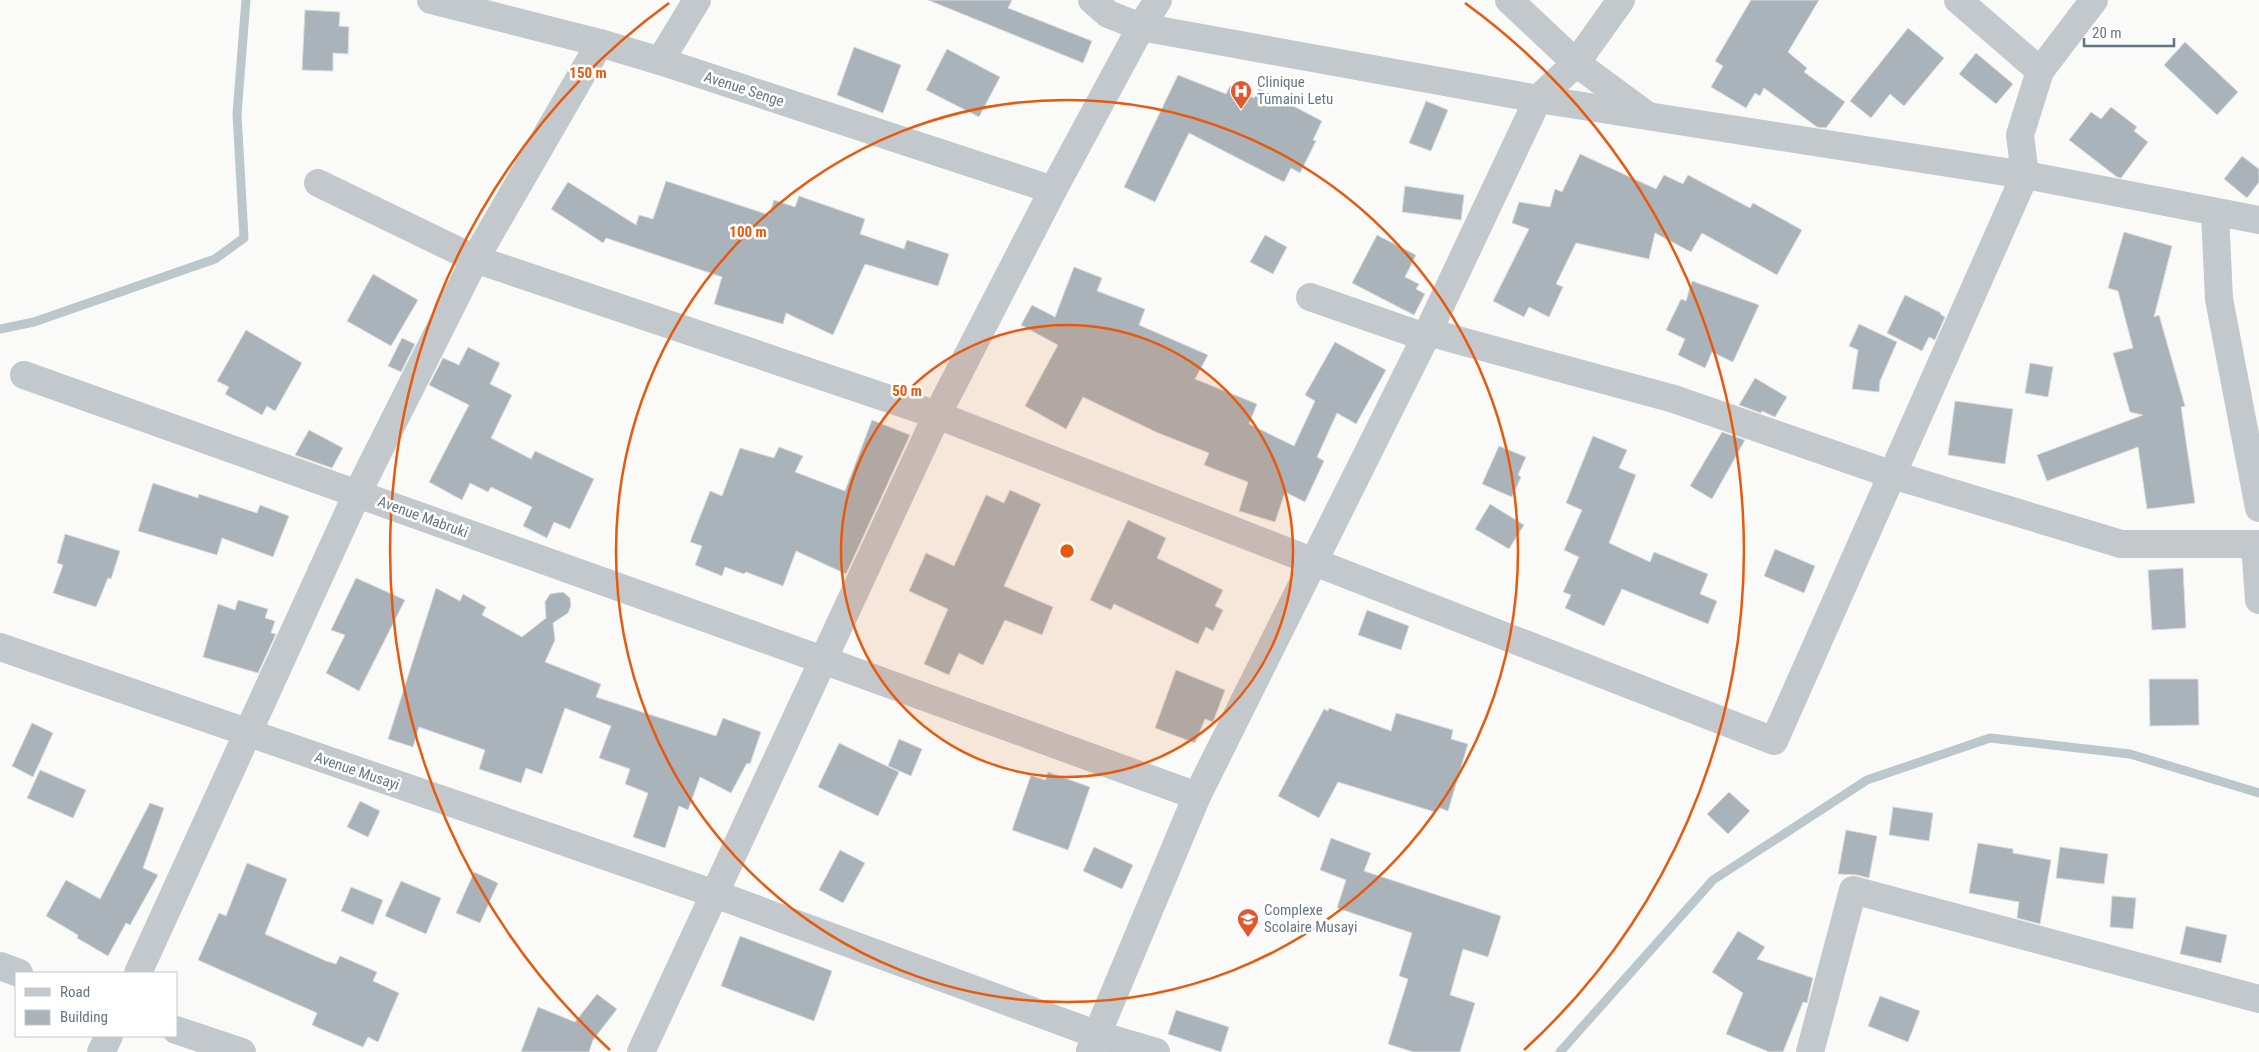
<svg xmlns="http://www.w3.org/2000/svg" width="2259" height="1052" font-family="'Roboto Condensed',sans-serif">
	<style>
		.lines { fill: none; stroke-linecap: round; stroke-linejoin: round }
		.stream { stroke: #bbc7cb; stroke-width: 9 }
		.building { fill: #aab3b9; stroke: #dcdcda }
		.minor { stroke: #c3c8cc; stroke-width: 28 }
		.ring { fill: none; stroke: #e8590c; stroke-width: 2.5 }
		.labels { text-anchor: middle; stroke-width: 5; stroke-linejoin: round; paint-order: stroke }
		.poi-label { font-size: 15px; fill: #657683; stroke: #fff; text-anchor: start }
		.street-label { font-size: 15px; fill: #657683; stroke: #fff }
		.centre { fill: #e8590c; stroke: #fff; stroke-width: 2.5 }
		.ring-label { font-size: 15px; text-anchor: middle; font-weight: bold; fill: #e8590c; stroke: #fff; stroke-width: 5; stroke-linejoin: round; paint-order: stroke }
	</style>
	<rect width="100%" height="100%" fill="#fafaf8"/>
	<g class="lines">
		<g class="stream">
			<polyline points="0,329 34,322 215,259 244,238 237,114 246,0"/>
			<polyline points="1560,1052 1713,880 1867,780 1990,738 2130,754 2259,793"/>
		</g>
	</g>
	<g class="building">
		<polygon points="928,0 1012,0 1008,8 1092,41 1083,63"/>
		<polygon points="1751,0 1819,0 1788,52 1807,68 1804,72 1845,102 1826,128 1817,127 1764,88 1760,96 1755,93 1746,108 1711,87 1723,66 1715,61"/>
		<polygon points="305,10 340,12 339,26 349,27 348,54 333,53 333,71 302,70"/>
		<polygon points="1908,28 1944,58 1904,106 1890,94 1871,118 1850,101"/>
		<polygon points="2185,42 2238,92 2217,115 2164,65"/>
		<polygon points="854,47 901,65 883,113 837,95"/>
		<polygon points="947,49 1000,77 979,117 926,90"/>
		<polygon points="1976,53 2013,84 1996,104 1959,74"/>
		<polygon points="1178,75 1226,94 1230,86 1254,98 1259,88 1322,121 1313,140 1316,141 1300,173 1291,168 1284,182 1189,133 1155,202 1124,187"/>
		<polygon points="1426,101 1448,110 1431,151 1409,143"/>
		<polygon points="2111,107 2137,127 2134,131 2148,142 2121,178 2117,177 2069,140 2091,112 2101,119"/>
		<polygon points="1580,154 1656,189 1664,175 1683,184 1688,175 1750,208 1753,203 1802,230 1777,275 1702,233 1691,252 1655,233 1649,259 1576,243 1556,284 1563,287 1549,317 1529,307 1524,317 1493,301 1529,229 1512,223 1519,202 1550,207 1555,189 1562,192"/>
		<polygon points="2242,156 2259,169 2259,182 2247,198 2224,179"/>
		<polygon points="666,181 769,215 774,200 795,207 799,196 865,219 860,234 904,249 907,240 949,254 938,286 865,264 833,335 786,313 783,324 714,304 722,277 606,238 603,243 551,209 568,182 636,225 639,215 653,219"/>
		<polygon points="1405,186 1464,195 1461,220 1402,212"/>
		<polygon points="2124,232 2172,246 2154,317 2159,315 2185,406 2181,407 2195,503 2147,509 2138,447 2047,481 2037,455 2143,415 2130,412 2113,353 2133,348 2118,291 2108,288"/>
		<polygon points="1265,235 1287,247 1273,274 1250,262"/>
		<polygon points="1377,235 1416,255 1405,277 1419,284 1416,289 1425,294 1414,315 1352,283"/>
		<polygon points="1074,267 1102,278 1097,291 1145,309 1139,325 1208,355 1195,379 1257,404 1249,424 1294,446 1315,401 1305,395 1335,342 1386,370 1356,424 1337,413 1317,457 1324,461 1305,502 1285,492 1275,522 1239,511 1248,482 1204,465 1209,453 1156,432 1083,397 1066,429 1025,406 1058,345 1021,325 1032,305 1055,317"/>
		<polygon points="373,274 418,300 391,346 347,321"/>
		<polygon points="1692,281 1759,305 1733,362 1712,352 1705,368 1678,355 1685,339 1666,330 1681,299 1686,301"/>
		<polygon points="1905,295 1941,313 1940,314 1945,317 1935,340 1929,337 1922,351 1887,333"/>
		<polygon points="1859,324 1897,342 1880,381 1879,392 1852,389 1858,350 1849,346"/>
		<polygon points="246,330 302,363 275,411 267,406 262,415 225,394 229,387 217,381"/>
		<polygon points="402,338 415,344 401,372 388,366"/>
		<polygon points="468,347 500,363 490,384 512,395 491,438 531,459 535,451 594,479 570,529 554,522 547,538 523,526 532,507 491,487 488,492 470,483 462,500 429,482 469,405 429,385 443,358 459,365"/>
		<polygon points="2030,363 2053,367 2048,397 2025,393"/>
		<polygon points="1755,378 1787,397 1775,417 1762,411 1761,413 1739,405"/>
		<polygon points="1955,401 2013,409 2005,464 1948,455"/>
		<polygon points="872,420 910,435 846,574 796,551 783,586 746,572 744,574 725,567 722,576 695,565 702,546 690,542 710,491 722,496 740,448 774,458 779,447 803,456 795,472 845,491"/>
		<polygon points="309,430 343,448 332,468 295,455"/>
		<polygon points="1722,432 1745,440 1712,499 1690,486"/>
		<polygon points="1593,436 1627,450 1619,468 1636,475 1609,543 1650,562 1654,552 1708,574 1700,594 1717,601 1708,624 1622,589 1604,626 1565,608 1571,595 1563,592 1579,557 1564,550 1582,510 1566,503"/>
		<polygon points="1499,446 1526,457 1518,475 1521,477 1512,497 1482,484"/>
		<polygon points="153,483 198,498 199,494 257,513 260,505 289,516 273,557 222,538 217,555 138,531"/>
		<polygon points="1010,490 1041,504 1004,586 1053,607 1042,635 1005,620 983,665 959,653 949,675 924,664 948,609 909,591 926,553 954,566 986,495 1004,503"/>
		<polygon points="1490,504 1524,525 1509,549 1475,529"/>
		<polygon points="1128,520 1166,538 1157,558 1223,590 1215,606 1223,610 1213,631 1206,627 1198,644 1114,604 1111,610 1090,600"/>
		<polygon points="65,534 120,551 111,579 108,578 96,607 53,593 63,565 57,563"/>
		<polygon points="1775,549 1815,566 1804,593 1764,576"/>
		<polygon points="2183,568 2186,628 2152,630 2148,570"/>
		<polygon points="356,578 405,600 359,691 326,673 345,635 331,630"/>
		<polygon points="436,588 460,601 463,594 486,607 482,615 522,637 546,618 545,602 550,594 563,592 570,598 571,606 568,613 553,623 555,640 545,662 601,684 596,697 716,736 723,718 761,732 750,764 747,763 731,793 700,777 688,810 679,806 665,848 633,837 648,793 625,784 630,769 599,758 611,726 565,708 542,774 526,768 521,783 479,769 485,750 419,727 413,747 388,739"/>
		<polygon points="238,600 268,609 265,618 275,621 271,633 276,634 258,673 203,657 218,604 235,610"/>
		<polygon points="1367,610 1409,626 1401,650 1358,635"/>
		<polygon points="1176,670 1225,690 1213,722 1205,719 1195,743 1155,728"/>
		<polygon points="2149,679 2198,679 2199,725 2150,726"/>
		<polygon points="1329,708 1391,731 1396,713 1453,730 1451,739 1468,744 1448,811 1437,807 1435,812 1338,782 1319,818 1278,796 1324,709 1328,711"/>
		<polygon points="32,723 53,733 33,777 12,766"/>
		<polygon points="899,739 922,749 911,776 888,766"/>
		<polygon points="839,743 899,772 878,816 818,787"/>
		<polygon points="40,770 86,790 73,818 27,798"/>
		<polygon points="1048,772 1090,787 1068,850 1012,830 1031,775 1045,780"/>
		<polygon points="1729,792 1750,811 1728,834 1707,814"/>
		<polygon points="360,801 380,811 368,837 347,827"/>
		<polygon points="150,803 164,808 143,868 158,875 130,925 126,923 108,956 77,938 78,935 46,916 66,880 100,899"/>
		<polygon points="1893,807 1933,813 1929,841 1889,835"/>
		<polygon points="1846,830 1877,836 1869,878 1857,875 1838,874"/>
		<polygon points="1331,838 1371,853 1364,871 1501,916 1488,957 1463,949 1450,995 1475,1003 1460,1052 1413,1052 1388,1044 1408,979 1399,976 1412,933 1337,908 1346,880 1320,870"/>
		<polygon points="1978,843 2013,849 2013,853 2051,860 2040,924 2017,918 2019,902 1969,893"/>
		<polygon points="1094,847 1133,865 1122,889 1083,871"/>
		<polygon points="2060,847 2108,854 2104,884 2056,878"/>
		<polygon points="840,850 865,863 843,903 819,890"/>
		<polygon points="247,863 287,879 265,934 326,961 336,964 340,956 377,972 373,981 399,993 378,1042 368,1037 363,1047 312,1025 317,1013 198,960 219,913 226,916"/>
		<polygon points="474,872 498,883 480,923 456,913"/>
		<polygon points="401,881 441,898 426,934 385,916"/>
		<polygon points="351,887 383,900 373,925 341,911"/>
		<polygon points="2112,896 2136,898 2133,929 2110,927"/>
		<polygon points="2186,926 2227,935 2221,963 2180,954"/>
		<polygon points="1738,931 1765,947 1757,959 1813,978 1807,1003 1803,1002 1783,1052 1769,1052 1726,1034 1743,993 1712,972"/>
		<polygon points="740,936 832,971 814,1021 721,986"/>
		<polygon points="597,994 617,1009 593,1040 589,1052 521,1052 538,1007 575,1022"/>
		<polygon points="1880,996 1920,1011 1908,1042 1868,1026"/>
		<polygon points="1176,1010 1229,1027 1221,1052 1168,1034"/>
	</g>
	<g class="lines">
		<g class="minor">
			<polyline points="431,0 600,43 660,61 1053,190"/>
			<polyline points="1092,0 1108,14 1141,27 1538,99 2025,175 2259,220"/>
			<polyline points="1509,0 1576,63 1644,113"/>
			<polyline points="1958,0 2040,71"/>
			<polyline points="660,61 697,0"/>
			<polyline points="318,183 475,259 937,415 1774,741 2025,175 2020,135 2040,71 2094,0"/>
			<polyline points="2215,213 2219,299 2259,508"/>
			<polyline points="1310,297 1425,337"/>
			<polyline points="1428,332 1674,399 1893,475 2121,544 2259,544"/>
			<polyline points="24,375 823,660 1197,796"/>
			<polyline points="2255,544 2259,600"/>
			<polyline points="0,647 715,894 1098,1035 1156,1052"/>
			<polyline points="0,966 19,973"/>
			<polyline points="138,973 357,494 475,259 600,43"/>
			<polyline points="176,1030 242,1052"/>
			<polyline points="1090,1051 1197,796 1428,332 1538,99 1576,63 1621,0"/>
			<polyline points="101,1052 109,1036"/>
			<polyline points="641,1052 937,415 1053,190 1141,27 1158,0"/>
			<polyline points="1810,1052 1853,890 2259,999"/>
		</g>
	</g>
	<circle cx="1067" cy="551" r="226" fill="#e8590c" fill-opacity=".12"/>
	<g class="ring">
		<circle cx="1067" cy="551" r="226"/>
		<circle cx="1067" cy="551" r="451"/>
		<path d="M610 1050A677 677 0 0 1 669 3M1465 3A677 677 0 0 1 1524 1050"/>
	</g>
	<defs>
		<g id="hospital-pin" transform="scale(1.125)"><path d="M0 17L-7.5 6A9.5 9.5 0 1 1 7.5 6Z" fill="#e4572e" stroke="#fff"/><path d="M-5-5h3v3.5h4V-5h3V5h-3V1.5h-4V5h-3Z" fill="#fff"/></g>
		<g id="school-pin" transform="scale(1.125)"><path d="M0 17L-7.5 6A9.5 9.5 0 1 1 7.5 6Z" fill="#e4572e" stroke="#fff"/><path d="M0-5L7-2L0 1L-7-2ZM-4 1L0 2.5L4 1V4Q0 6-4 4Z" fill="#fff"/></g>
	</defs>
	<g fill-rule="evenodd">
		<use href="#hospital-pin" x="1241" y="91"/>
		<use href="#school-pin" x="1248" y="919"/>
	</g>
	<g class="labels">
		<g class="poi-label">
			<text x="1257" y="87">Clinique<tspan x="1257" dy="17">Tumaini Letu</tspan></text>
			<text x="1264" y="915">Complexe<tspan x="1264" dy="17">Scolaire Musayi</tspan></text>
		</g>
		<g class="street-label">
			<text transform="translate(744 89) rotate(18)" y="5">Avenue Senge</text>
			<text transform="translate(423 517) rotate(20)" y="5">Avenue Mabruki</text>
			<text transform="translate(357 771) rotate(19)" y="5">Avenue Musayi</text>
		</g>
	</g>
	<circle cx="1067" cy="551" r="8" class="centre"/>
	<g class="ring-label">
		<text x="588" y="78">150 m</text>
		<text x="748" y="237">100 m</text>
		<text x="907" y="396">50 m</text>
	</g>
	<rect x="15" y="972" width="162" height="65" fill="#ffffff" stroke="#c1c8cd"/>
	<rect x="25" y="988" width="25" height="8" fill="#c3c8cc" stroke="#c1c8cd"/>
	<text x="60" y="997" font-size="15" fill="#657683">Road</text>
	<rect x="25" y="1010" width="25" height="15" fill="#aab3b9" stroke="#c1c8cd"/>
	<text x="60" y="1022" font-size="15" fill="#657683">Building</text>
	<path d="M2084 38v8h90v-8" fill="none" stroke="#657683" stroke-width="2.5"/>
	<text x="2092" y="38" font-size="15" fill="#657683" stroke="#ffffff" stroke-width="4" paint-order="stroke">20 m</text>
</svg>
